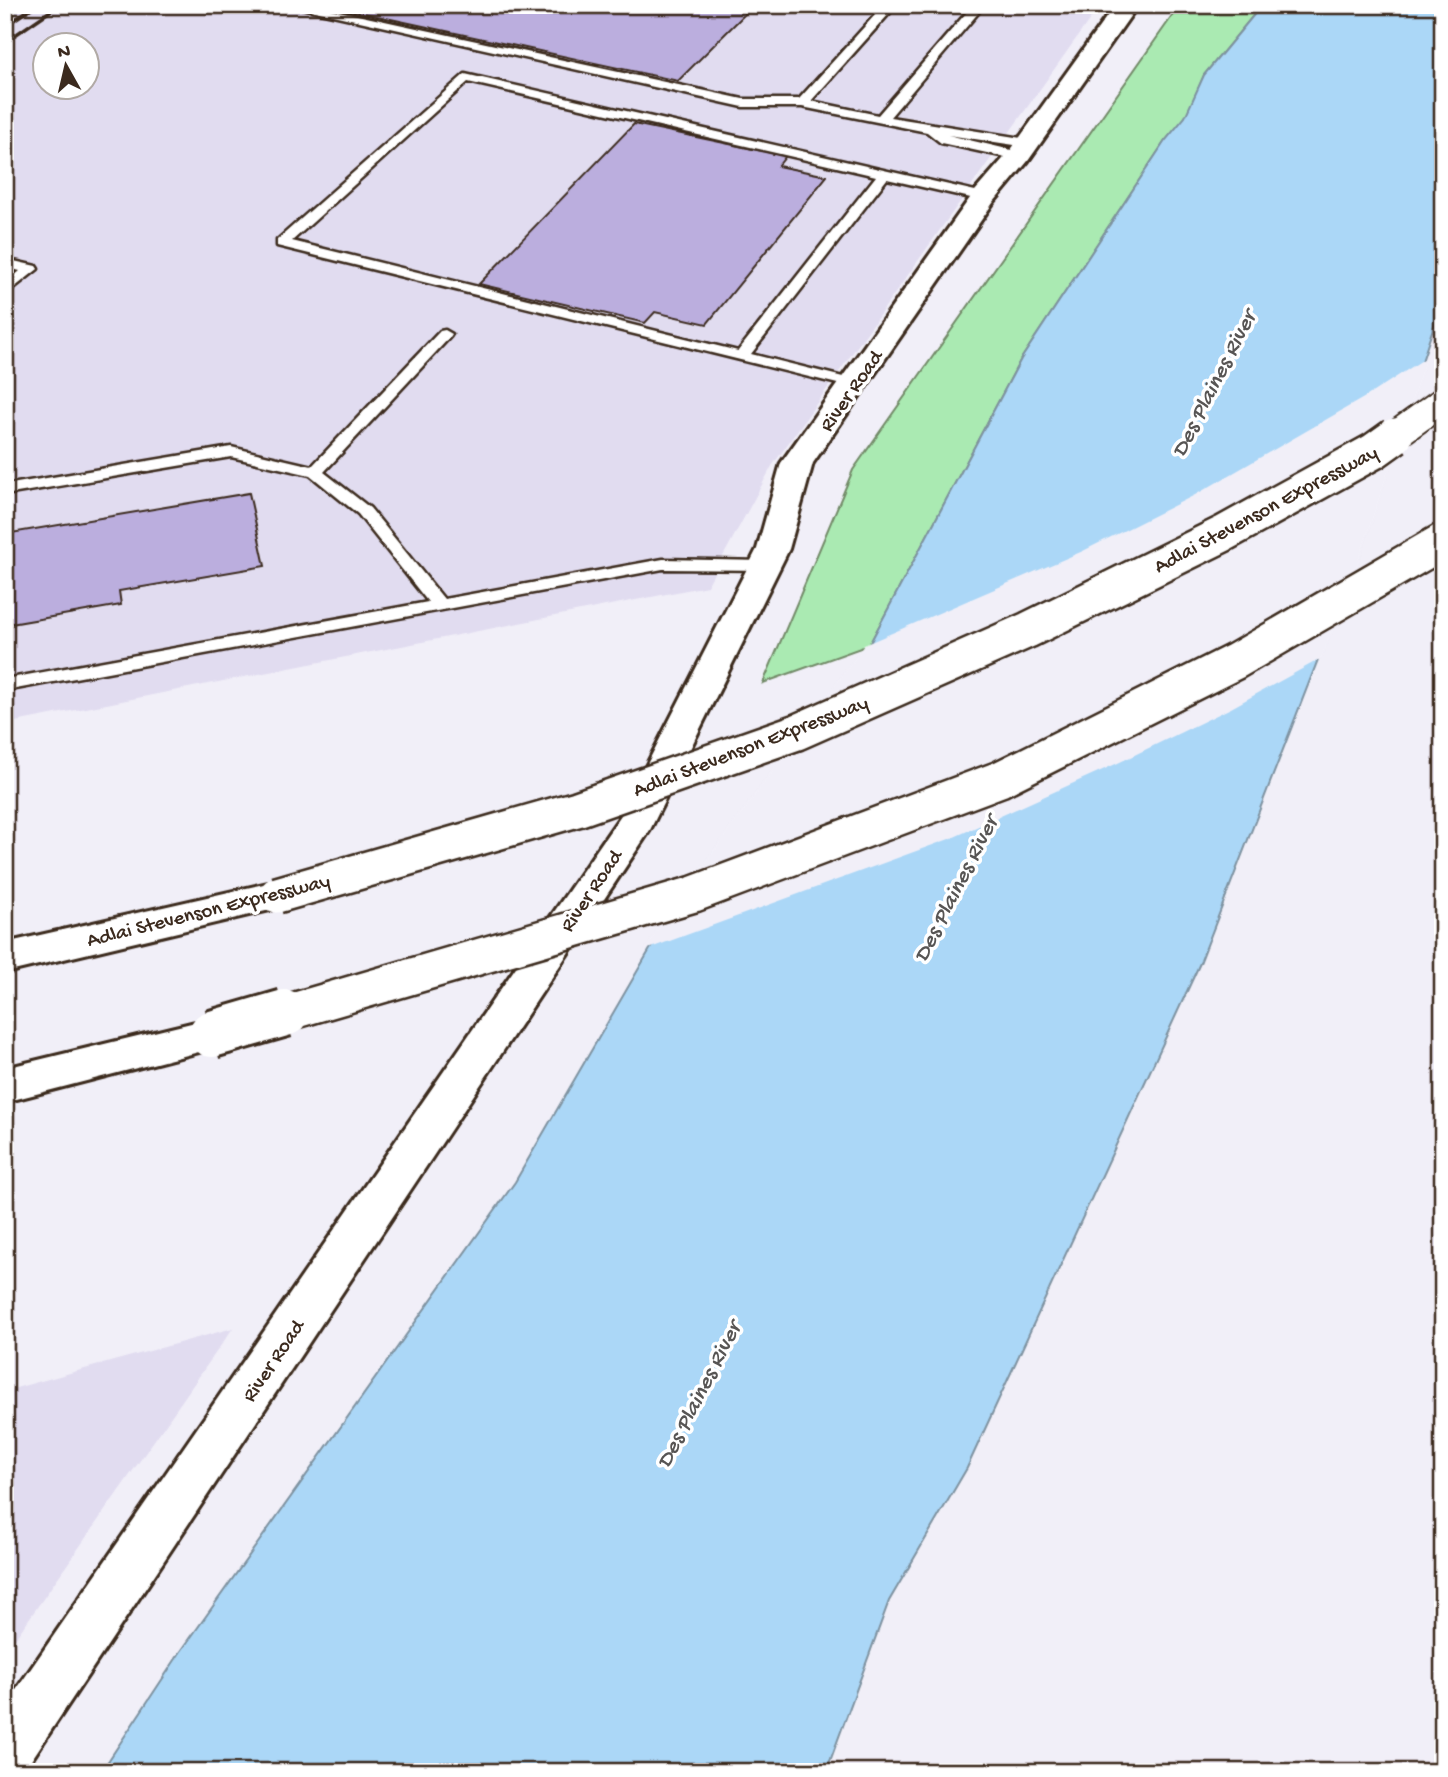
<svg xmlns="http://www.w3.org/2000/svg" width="1448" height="1777" font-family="'Gochi Hand',sans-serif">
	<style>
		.built { fill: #e1dcf0; fill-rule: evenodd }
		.green { fill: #aaeab2; stroke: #728a68; stroke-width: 2 }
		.water { fill: #abd7f7; stroke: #7e92a0; stroke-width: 2 }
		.pier { fill: #f1eff8 }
		.building { fill: #bbaede; stroke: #3b2a1e; stroke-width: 2 }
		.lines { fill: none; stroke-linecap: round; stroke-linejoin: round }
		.service-casing { stroke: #3b2a1e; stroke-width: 5 }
		.minor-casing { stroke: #3b2a1e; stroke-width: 6 }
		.motorway-casing { stroke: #3b2a1e; stroke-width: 6 }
		.service { fill: #fff; fill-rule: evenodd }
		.minor { fill: #fff; fill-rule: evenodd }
		.motorway { fill: #fff; fill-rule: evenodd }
		.rail { stroke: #3b2a1e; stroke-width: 3.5 }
		.motorway-bridge-far2-casing { stroke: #3b2a1e; stroke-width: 31; stroke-linecap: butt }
		.motorway-bridge-far1-casing { stroke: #3b2a1e; stroke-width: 40; stroke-linecap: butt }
		.motorway-bridge-casing { stroke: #3b2a1e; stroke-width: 52; stroke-linecap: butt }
		.motorway-bridge-far2 { stroke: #fff; stroke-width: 27 }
		.motorway-bridge-far1 { stroke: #fff; stroke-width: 35 }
		.motorway-bridge { stroke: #fff; stroke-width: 46 }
		.labels { text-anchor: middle; stroke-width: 7; stroke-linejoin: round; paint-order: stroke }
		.street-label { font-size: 21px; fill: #3b2a1e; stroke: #fff }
		.water-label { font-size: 23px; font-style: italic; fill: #575554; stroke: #fff }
	</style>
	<rect width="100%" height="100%" fill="#f1eff8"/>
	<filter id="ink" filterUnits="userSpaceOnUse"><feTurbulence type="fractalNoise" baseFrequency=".0143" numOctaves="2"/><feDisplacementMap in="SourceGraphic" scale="14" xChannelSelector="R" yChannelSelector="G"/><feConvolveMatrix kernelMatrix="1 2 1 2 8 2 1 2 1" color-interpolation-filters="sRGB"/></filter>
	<g filter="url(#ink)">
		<g class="built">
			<path d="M 5,5 L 1100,5 L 772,466 L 707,586 L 5,724 ZM 46,46 L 88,46 L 88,88 L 46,88 Z"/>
			<polygon points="233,1328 5,1653 5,1391"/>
		</g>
		<polygon class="green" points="1180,5 1262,5 1204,75 1186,117 1165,141 1021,359 869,645 763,683 853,470"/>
		<polygon class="water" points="1262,5 1443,5 1443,298 1352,572 1200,963 967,1468 889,1601 826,1772 101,1772 179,1654 515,1182 667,920 869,645 1021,359 1165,141 1185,117 1204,75"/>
		<polygon class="pier" points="1427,357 1355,573 1322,658 1231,708 1118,763 952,838 645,950 664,918 864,645 1083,551 1195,495 1367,396"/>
		<g class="building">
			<polygon points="326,5 754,5 678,81"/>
			<polygon points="634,124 786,156 778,166 827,176 707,324 655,312 645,323 479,284"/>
			<polygon points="249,493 265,566 119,591 121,605 5,625 5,534"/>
		</g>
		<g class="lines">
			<g class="service-casing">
				<g id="service">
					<polygon points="288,5 311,5 743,99 799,99 884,5 897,5 811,101 878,115 973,5 985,5 890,117 1028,139 1034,143 1028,147 948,135 1024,153 1024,159 1019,160 941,143 927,132 802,107 743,107"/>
					<path d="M 465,74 L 984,193 L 991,197 L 984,201 L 887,179 L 751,354 L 859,381 L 861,384 L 859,387 L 854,388 L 277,246 L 277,240 ZM 468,82 L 876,176 L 738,351 L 292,241 Z"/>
					<polygon points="5,259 36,266 38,269 5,295 5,284 20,271 5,267"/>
					<polygon points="445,330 452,334 450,337 324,472 370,508 444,599 663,559 764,561 772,566 770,570 663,569 5,691 5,679 428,602 358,514 310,475 231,457 5,495 5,485 231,447 312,466 440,331"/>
				</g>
			</g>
			<g class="minor-casing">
				<polygon id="minor" points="1115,5 1138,5 1028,161 993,203 813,463 789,549 650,830 24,1771 5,1772 5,1706 621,815 757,549 781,463 975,191 1010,151"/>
			</g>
			<g class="motorway-casing">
				<g id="motorway">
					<polygon points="277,881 291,885 296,895 291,905 5,973 5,943"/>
					<polygon points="212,1018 226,1023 232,1034 226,1045 5,1102 5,1068"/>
				</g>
			</g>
			<use href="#service" class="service"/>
			<use href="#minor" class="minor"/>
			<use href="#motorway" class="motorway"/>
			<g class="rail">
				<polyline points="5,26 36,5"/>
				<polyline points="5,42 59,5"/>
			</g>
			<g class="motorway-bridge-far2-casing">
				<polyline id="motorway-bridge-far2" points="1393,437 1443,401"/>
			</g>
			<g class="motorway-bridge-far1-casing">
				<g id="motorway-bridge-far1">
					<polyline points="277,895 577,809 797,732 1028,630 1223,534 1374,451 1395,436"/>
					<polyline points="279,1015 694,894 1000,779 1236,661 1443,541"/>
				</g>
			</g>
			<g class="motorway-bridge-casing">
				<polyline id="motorway-bridge" points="212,1034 285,1013"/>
			</g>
			<use href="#motorway-bridge-far2" class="motorway-bridge-far2"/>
			<use href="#motorway-bridge-far1" class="motorway-bridge-far1"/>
			<use href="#motorway-bridge" class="motorway-bridge"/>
		</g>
	</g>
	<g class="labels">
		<g class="street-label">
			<text transform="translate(850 390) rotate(-55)" y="7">River Road</text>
			<text transform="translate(1265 508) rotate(-28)" y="7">Adlai Stevenson Expressway</text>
			<text transform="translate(750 745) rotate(-21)" y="7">Adlai Stevenson Expressway</text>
			<text transform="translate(590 890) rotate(-56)" y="7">River Road</text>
			<text transform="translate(208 909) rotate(-14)" y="7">Adlai Stevenson Expressway</text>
			<text transform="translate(272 1360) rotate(-56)" y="7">River Road</text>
		</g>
		<g class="water-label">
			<text transform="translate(1212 383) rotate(-63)" y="8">Des Plaines River</text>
			<text transform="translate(954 888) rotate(-63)" y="8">Des Plaines River</text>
			<text transform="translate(697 1394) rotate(-63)" y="8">Des Plaines River</text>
		</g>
	</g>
	<rect width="1448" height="1777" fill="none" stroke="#fff" stroke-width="28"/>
	<rect x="14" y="14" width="1420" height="1749" fill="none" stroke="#3b2a1e" stroke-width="2.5" filter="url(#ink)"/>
	<g transform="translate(66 66) rotate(352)"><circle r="33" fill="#ffffff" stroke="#b1aaa5" stroke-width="2"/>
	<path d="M0-5L12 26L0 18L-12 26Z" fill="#3b2a1e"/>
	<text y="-10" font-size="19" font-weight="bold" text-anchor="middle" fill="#3b2a1e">N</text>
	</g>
</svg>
